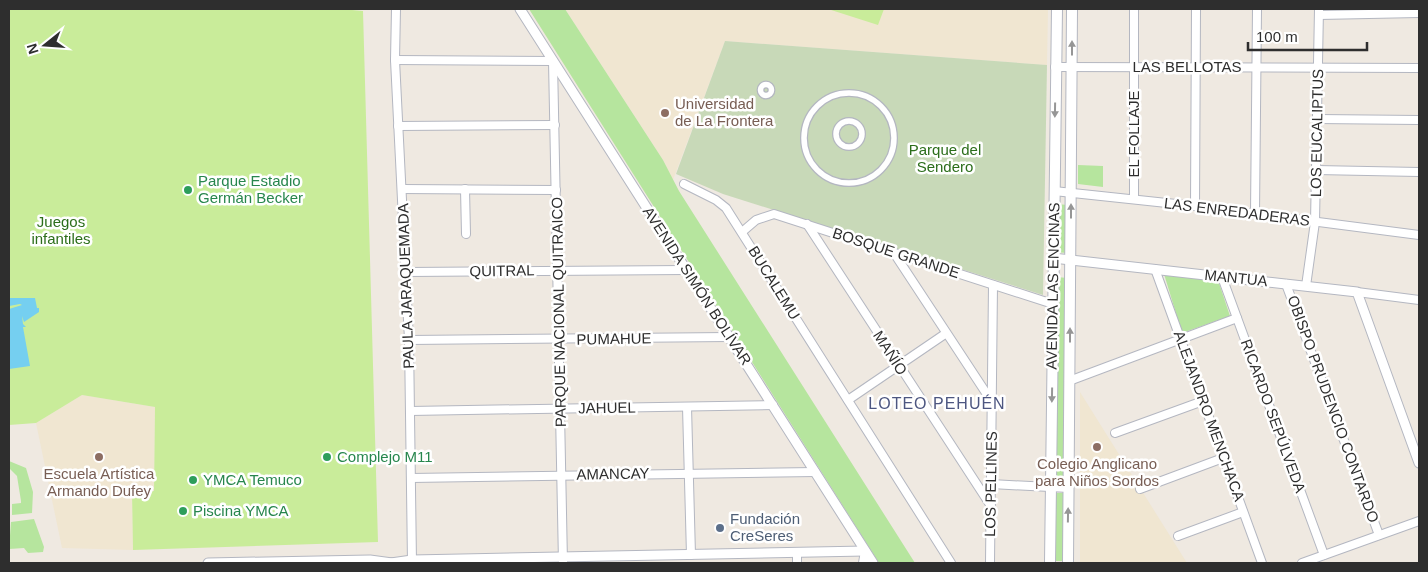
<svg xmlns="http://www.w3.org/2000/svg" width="1428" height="572" font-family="Helvetica,sans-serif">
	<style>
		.education { fill: #f0e6d1 }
		.green { fill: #b6e59e }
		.cemetery { fill: #c8d9b8 }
		.pitch { fill: #c9ec9a }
		.water { fill: #75cff0 }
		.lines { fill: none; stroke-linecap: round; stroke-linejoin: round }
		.pedestrian-casing { stroke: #b4b7c1; stroke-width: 8 }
		.minor-casing { stroke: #b4b7c1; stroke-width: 10 }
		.tertiary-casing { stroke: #b4b7c1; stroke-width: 11 }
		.secondary-casing { stroke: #b4b7c1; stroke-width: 12 }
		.pedestrian { stroke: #fff; stroke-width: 5.5 }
		.minor { stroke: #fff; stroke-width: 8 }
		.tertiary { stroke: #fff; stroke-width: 9 }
		.secondary { stroke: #fff; stroke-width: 10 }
		.oneway { fill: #969696 }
		.education-dot { fill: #8d6e63; stroke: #fff; stroke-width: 2 }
		.leisure-dot { fill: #2e9e5b; stroke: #fff; stroke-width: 2 }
		.service-dot { fill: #5c6f8a; stroke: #fff; stroke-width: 2 }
		.labels { text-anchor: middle; stroke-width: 5; stroke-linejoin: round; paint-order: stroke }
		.street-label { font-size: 15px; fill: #2e2e2e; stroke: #fff }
		.education-label { font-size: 15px; fill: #785e54; stroke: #fff }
		.park-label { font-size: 15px; fill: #2c6e1b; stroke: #fff }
		.leisure-label { font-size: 15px; fill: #27864d; stroke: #fff; text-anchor: start }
		.service-label { font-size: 15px; fill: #4e5e75; stroke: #fff; text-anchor: start }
		.neighbourhood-label { font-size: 16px; letter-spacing: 1px; fill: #4d5680; stroke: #fff }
	</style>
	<rect width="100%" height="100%" fill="#efe9e1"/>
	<g class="education">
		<polygon points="565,9 1048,9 1047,65 725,41 673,180 663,160"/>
		<polygon points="1080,392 1187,563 1080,563"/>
		<polygon points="82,395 155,407 154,492 132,492 133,550 62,548 36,423"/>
	</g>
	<g class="green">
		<polygon points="529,9 565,9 663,160 679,191 915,563 879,563"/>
		<polygon points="1078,165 1103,166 1103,187 1078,184"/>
		<polygon points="1056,204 1068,205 1067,253 1055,252"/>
		<polygon points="1164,274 1218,280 1230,316 1182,333"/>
		<polygon points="1057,277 1067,278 1065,480 1055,479"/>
		<polygon points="9,461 26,468 33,492 32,513 12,515 12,504 21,503 21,501 17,476 9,468"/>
		<rect x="1054" y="493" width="9" height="68"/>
		<polygon points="34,519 44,547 43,552 28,553 24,548 9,549 11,522"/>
	</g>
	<polygon class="cemetery" points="725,41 1047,65 1043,295 723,194 676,174"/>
	<g class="pitch">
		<polygon points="9,9 341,9 363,11 378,542 133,550 132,492 154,491 155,407 82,395 36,423 9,425"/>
		<polygon points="828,9 884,9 878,25"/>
	</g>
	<polygon class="water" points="9,298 35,298 37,308 39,308 39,312 24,322 22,316 23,324 26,327 23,327 30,366 9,369 9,309 22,305 20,304 9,306"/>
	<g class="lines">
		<g class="pedestrian-casing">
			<g id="pedestrian">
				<circle cx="766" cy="90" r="5.5"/>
				<circle cx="849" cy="138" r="45"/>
				<circle cx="849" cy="134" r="13"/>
			</g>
		</g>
		<g class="minor-casing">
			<g id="minor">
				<polyline points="396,9 395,60 409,340 412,563"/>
				<polyline points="1319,15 1419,13"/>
				<polyline points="395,60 553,61 563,563"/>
				<polyline points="1055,67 1419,68"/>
				<polyline points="1317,119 1419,120"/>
				<polyline points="398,126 555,125"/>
				<polyline points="1316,170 1419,172"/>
				<polyline points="684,184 716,200 726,208 951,563"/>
				<polyline points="402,189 556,190"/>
				<polyline points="465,189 466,234"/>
				<polyline points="1054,191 1195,206 1419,235"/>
				<polyline points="1134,199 1134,9"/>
				<polyline points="1195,206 1196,9"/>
				<polyline points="1255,213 1257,9"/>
				<polyline points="807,224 991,506"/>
				<polyline points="742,232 756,220 774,214 1053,304"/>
				<polyline points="894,253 992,402"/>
				<polyline points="1155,269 1262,563"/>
				<polyline points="407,272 686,270"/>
				<polyline points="1222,277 1324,555"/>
				<polyline points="1286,284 1379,535"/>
				<polyline points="1306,286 1315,222 1319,9"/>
				<polyline points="1357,292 1419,300"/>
				<polyline points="409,340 729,337"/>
				<polyline points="1069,381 1237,318"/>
				<polyline points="848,400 945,334"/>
				<polyline points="687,407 691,555"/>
				<polyline points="410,411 773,405"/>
				<polyline points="1115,433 1203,401"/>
				<polyline points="411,478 815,472"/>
				<polyline points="991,484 1069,488"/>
				<polyline points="1140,489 1223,458"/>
				<polyline points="1178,536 1243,512"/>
				<polyline points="797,552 797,563"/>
				<polyline points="863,563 865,551"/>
				<polyline points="990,563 993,285"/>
				<polyline points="1302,563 1419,521"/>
			</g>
		</g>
		<g class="tertiary-casing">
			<g id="tertiary">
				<polyline points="520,9 873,563"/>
				<polyline points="1053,258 1357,292 1419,463"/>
				<polyline points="208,563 370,560 392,563"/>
				<polyline points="391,563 412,560 865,551"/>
			</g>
		</g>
		<g class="secondary-casing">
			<g id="secondary">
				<polyline points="1050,563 1057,9"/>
				<polyline points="1068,563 1072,9"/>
			</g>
		</g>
		<use href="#pedestrian" class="pedestrian"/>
		<use href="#minor" class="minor"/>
		<use href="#tertiary" class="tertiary"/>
		<use href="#secondary" class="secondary"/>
	</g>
	<defs><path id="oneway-solid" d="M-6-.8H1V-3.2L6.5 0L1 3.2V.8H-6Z" transform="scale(1.25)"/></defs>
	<g class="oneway">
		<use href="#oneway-solid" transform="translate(1072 48) rotate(-90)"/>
		<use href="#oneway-solid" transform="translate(1055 110) rotate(91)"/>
		<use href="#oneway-solid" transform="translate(1071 211) rotate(-90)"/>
		<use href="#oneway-solid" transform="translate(1070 335) rotate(-90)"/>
		<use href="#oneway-solid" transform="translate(1052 395) rotate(91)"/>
		<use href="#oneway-solid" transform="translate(1068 515) rotate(-89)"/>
	</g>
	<g class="education-dot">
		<circle cx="665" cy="113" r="5"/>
		<circle cx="1097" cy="447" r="5"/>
		<circle cx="99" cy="457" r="5"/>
	</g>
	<g class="leisure-dot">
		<circle cx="188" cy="190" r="5"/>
		<circle cx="327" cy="457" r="5"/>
		<circle cx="193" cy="480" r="5"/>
		<circle cx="183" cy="511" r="5"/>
	</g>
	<circle class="service-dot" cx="720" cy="528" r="5"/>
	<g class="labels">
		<g class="street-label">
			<text x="1187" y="72">LAS BELLOTAS</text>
			<text transform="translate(1317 133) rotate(-89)" y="5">LOS EUCALIPTUS</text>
			<text transform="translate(1134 134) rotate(-90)" y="5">EL FOLLAJE</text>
			<text transform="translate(1237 212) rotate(7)" y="5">LAS ENREDADERAS</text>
			<text transform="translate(896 253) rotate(18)" y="5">BOSQUE GRANDE</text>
			<text transform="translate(502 271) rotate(-1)" y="5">QUITRAL</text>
			<text transform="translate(1236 278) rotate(6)" y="5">MANTUA</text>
			<text transform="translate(774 283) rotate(58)" y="5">BUCALEMU</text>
			<text transform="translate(406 286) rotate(-92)" y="5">PAULA JARAQUEMADA</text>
			<text transform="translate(697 286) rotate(57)" y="5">AVENIDA SIMÓN BOLÍVAR</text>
			<text transform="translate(1053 286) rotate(-89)" y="5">AVENIDA LAS ENCINAS</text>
			<text transform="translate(559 312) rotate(-91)" y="5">PARQUE NACIONAL QUITRAICO</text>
			<text transform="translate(614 339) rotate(-1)" y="5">PUMAHUE</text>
			<text transform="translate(890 353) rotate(57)" y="5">MAÑÍO</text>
			<text transform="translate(607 408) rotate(-1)" y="5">JAHUEL</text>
			<text transform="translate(1333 409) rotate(70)" y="5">OBISPO PRUDENCIO CONTARDO</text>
			<text transform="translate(1209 416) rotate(70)" y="5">ALEJANDRO MENCHACA</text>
			<text transform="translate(1273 416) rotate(70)" y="5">RICARDO SEPÚLVEDA</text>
			<text transform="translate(613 474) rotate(-1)" y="5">AMANCAY</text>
			<text transform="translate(991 484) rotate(-89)" y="5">LOS PELLINES</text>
		</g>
		<g class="education-label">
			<text x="675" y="109" text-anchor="start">Universidad<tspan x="675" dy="17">de La Frontera</tspan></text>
			<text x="1097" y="469">Colegio Anglicano<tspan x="1097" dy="17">para Niños Sordos</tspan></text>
			<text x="99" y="479">Escuela Artística<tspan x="99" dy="17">Armando Dufey</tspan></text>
		</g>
		<g class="park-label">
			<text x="945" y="155">Parque del<tspan x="945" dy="17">Sendero</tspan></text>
			<text x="61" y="227">Juegos<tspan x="61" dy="17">infantiles</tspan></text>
		</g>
		<g class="leisure-label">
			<text x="198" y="186">Parque Estadio<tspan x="198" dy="17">Germán Becker</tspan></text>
			<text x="337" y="462">Complejo M11</text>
			<text x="203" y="485">YMCA Temuco</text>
			<text x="193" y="516">Piscina YMCA</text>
		</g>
		<g class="service-label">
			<text x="730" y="524">Fundación<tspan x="730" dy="17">CreSeres</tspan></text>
		</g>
		<g class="neighbourhood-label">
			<text x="937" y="409">LOTEO PEHUÉN</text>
		</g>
	</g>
	<rect width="1428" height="572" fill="none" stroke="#2e2e2e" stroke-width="20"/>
	<g transform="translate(45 45) rotate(253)" stroke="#ffffff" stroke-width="4" paint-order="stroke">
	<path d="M0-4L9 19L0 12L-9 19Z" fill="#2e2e2e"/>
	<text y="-8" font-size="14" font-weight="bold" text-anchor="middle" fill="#2e2e2e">N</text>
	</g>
	<path d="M1248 42v8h119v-8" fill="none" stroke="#2e2e2e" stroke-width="2.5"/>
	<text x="1256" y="42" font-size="15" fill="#2e2e2e" stroke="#ffffff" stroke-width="4" paint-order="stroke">100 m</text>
</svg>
